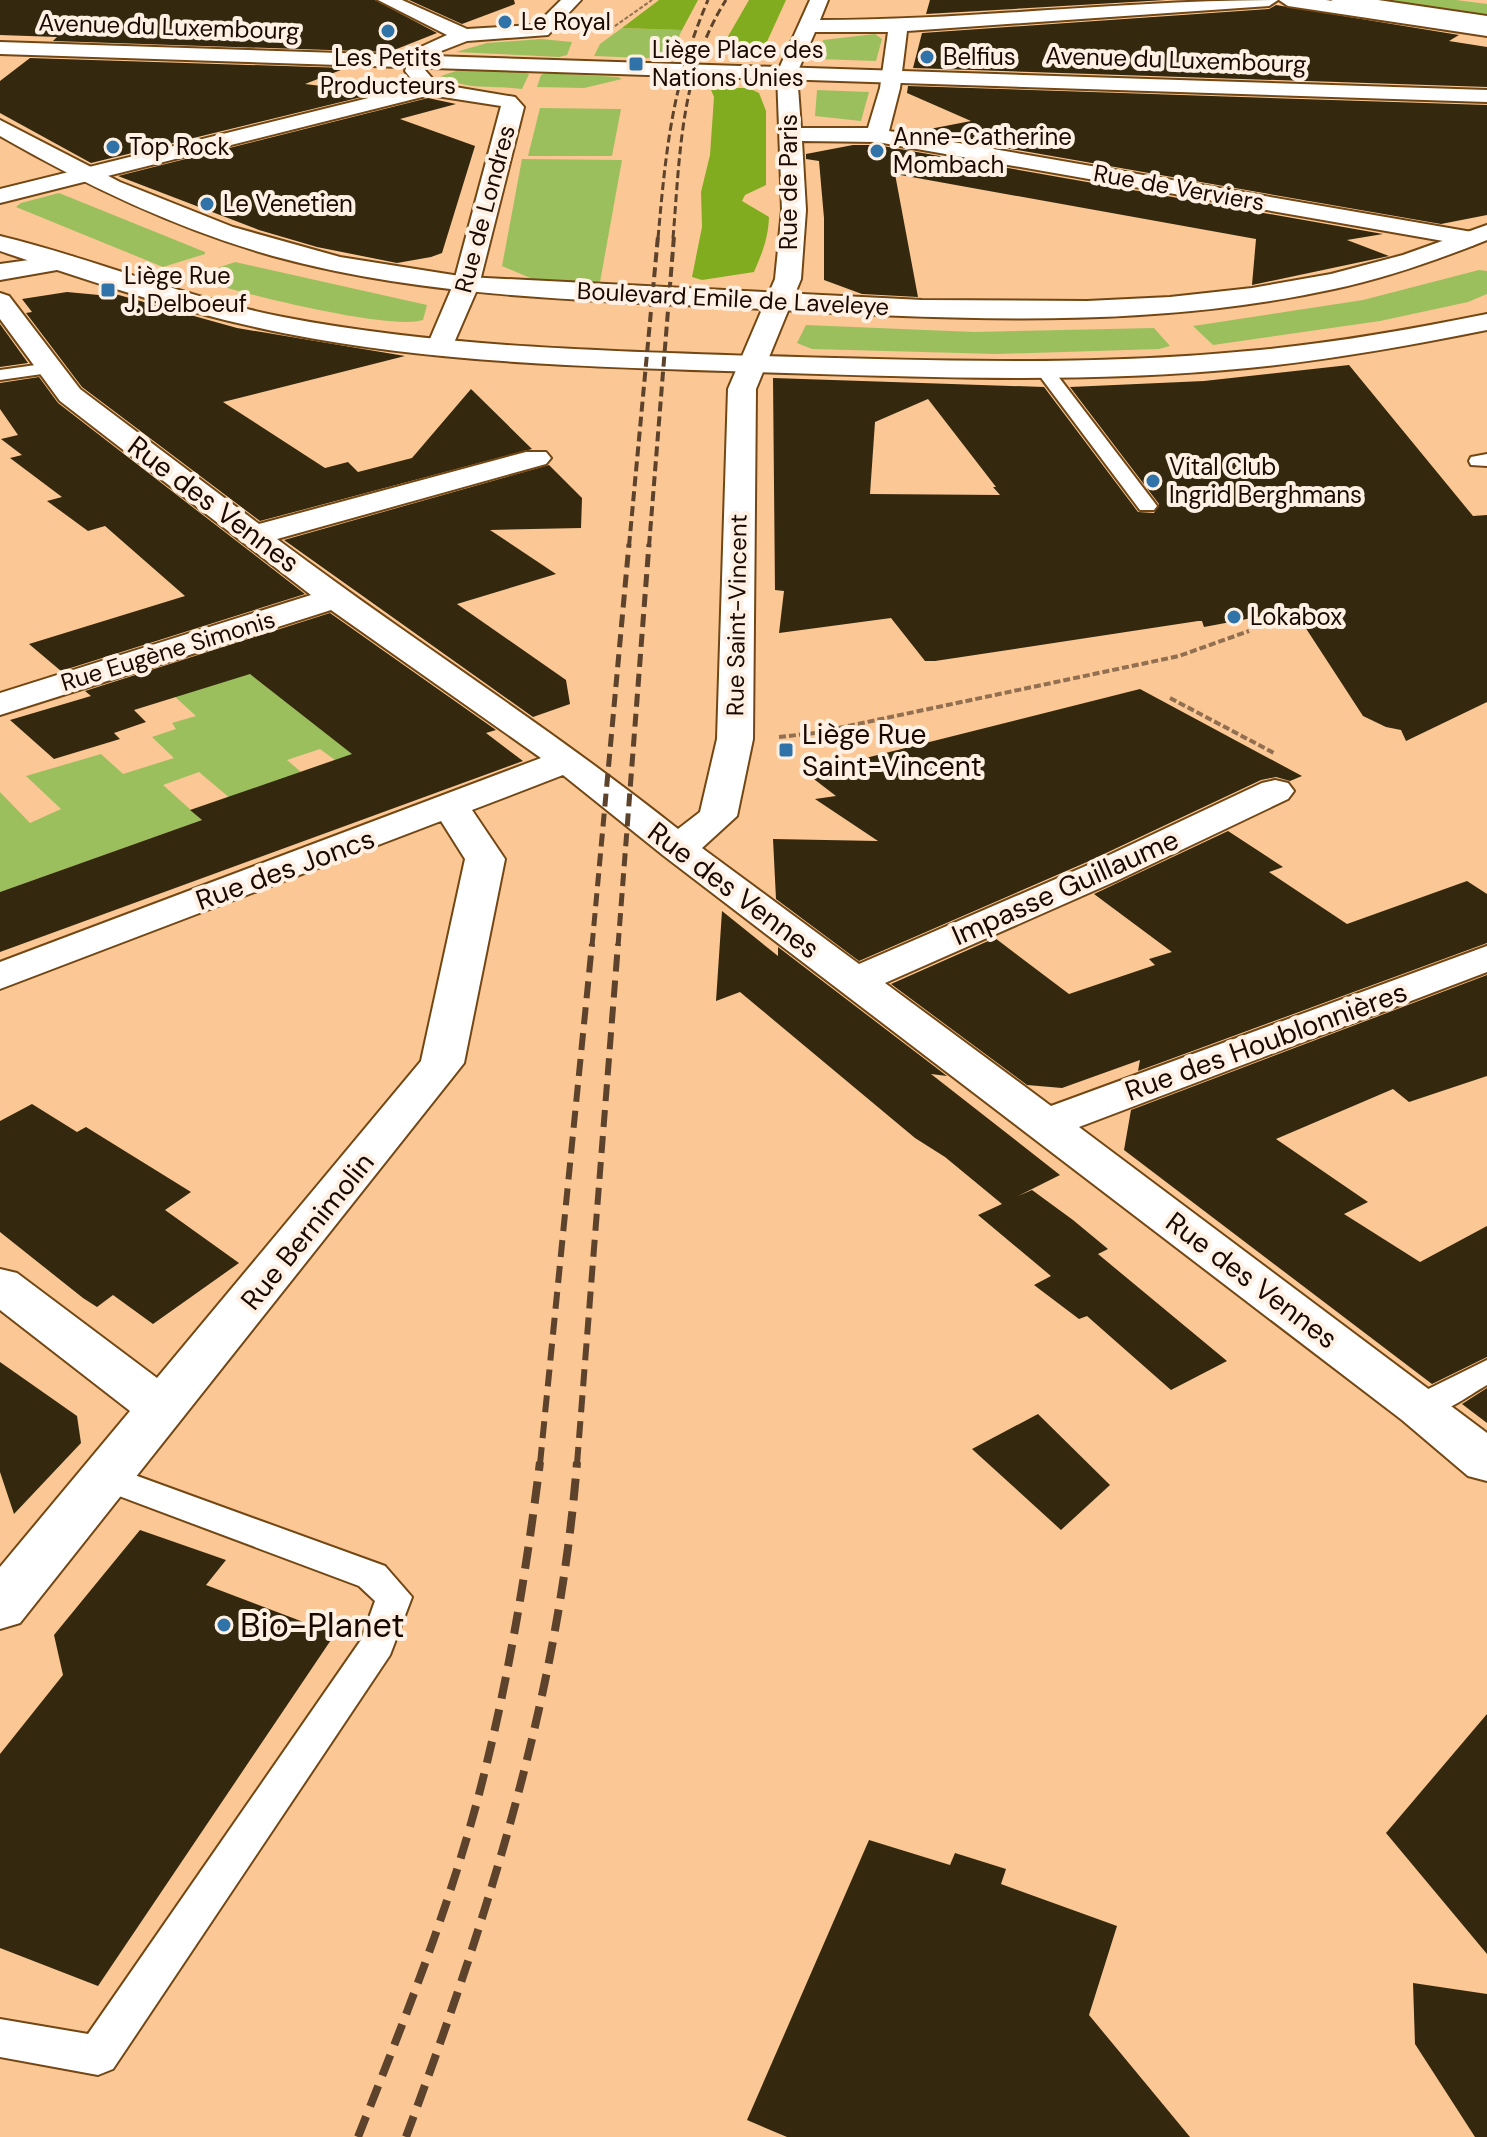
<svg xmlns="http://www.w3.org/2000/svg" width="1487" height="2137" font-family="'DM Sans',sans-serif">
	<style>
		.green { fill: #9cbf5e }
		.forest { fill: #82ac1f }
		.building { fill: #34290f; fill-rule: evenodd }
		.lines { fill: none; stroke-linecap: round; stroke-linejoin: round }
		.service-casing { stroke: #724714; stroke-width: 4 }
		.minor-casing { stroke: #724714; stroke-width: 4 }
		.tertiary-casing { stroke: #724714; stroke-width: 4 }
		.secondary-casing { stroke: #724714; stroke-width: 4 }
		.path-far1 { stroke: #926f50; stroke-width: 2; stroke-dasharray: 4 2; stroke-linecap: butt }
		.path { stroke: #926f50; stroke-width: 4; stroke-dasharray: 7 3; stroke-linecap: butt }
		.service { fill: #fff; fill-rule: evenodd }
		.minor { fill: #fff; fill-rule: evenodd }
		.tertiary { fill: #fff; fill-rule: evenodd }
		.secondary { fill: #fff; fill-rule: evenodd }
		.rail-far4 { stroke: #5d422c; stroke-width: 3; stroke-dasharray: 8 4; stroke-linecap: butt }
		.rail-far3 { stroke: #5d422c; stroke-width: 4; stroke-dasharray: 10 5; stroke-linecap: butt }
		.rail-far2 { stroke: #5d422c; stroke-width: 5; stroke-dasharray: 13 7; stroke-linecap: butt }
		.rail-far1 { stroke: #5d422c; stroke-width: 6; stroke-dasharray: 17 9; stroke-linecap: butt }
		.rail { stroke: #5d422c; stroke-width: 8; stroke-dasharray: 22 11; stroke-linecap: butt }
		.poi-dot { fill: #3073a9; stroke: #fef1e4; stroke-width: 3 }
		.labels { text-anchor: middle; stroke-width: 8; stroke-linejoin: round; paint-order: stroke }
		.far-poi-label { font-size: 24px; fill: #1a0900; stroke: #fef1e4; text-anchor: start }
		.far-street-label { font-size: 24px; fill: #1a0900; stroke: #fef1e4 }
		.street-label { font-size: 28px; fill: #1a0900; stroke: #fef1e4 }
		.poi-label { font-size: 28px; fill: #1a0900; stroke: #fef1e4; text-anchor: start }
		.near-poi-label { font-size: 34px; fill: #1a0900; stroke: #fef1e4; text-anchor: start }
	</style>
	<rect width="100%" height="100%" fill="#fac795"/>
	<g class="green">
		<polygon points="1367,0 1456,0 1487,4 1487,18"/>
		<polygon points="622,28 682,30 669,59 594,56 600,44"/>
		<polygon points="875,34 882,39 876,61 818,59 823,40"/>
		<polygon points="541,39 572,42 567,55 559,57 456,52 487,43"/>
		<path d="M 459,70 L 522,72 L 529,74 L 522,89 C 494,85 467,91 441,76 Z"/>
		<polygon points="546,73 618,77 622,79 584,88 537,87 541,75"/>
		<polygon points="817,90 869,92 861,121 815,116"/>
		<polygon points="540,108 621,109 612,156 528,156"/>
		<polygon points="522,159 622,160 600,282 535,280 502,266"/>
		<polygon points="59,193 205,252 205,254 163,267 16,207 21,203"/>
		<path d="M 235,262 L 427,305 L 423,320 C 388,331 231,291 191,277 Z"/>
		<polygon points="1479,270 1487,271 1487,294 1468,302 1380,321 1213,345 1193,326 1363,300"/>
		<polygon points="806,325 974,332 1154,328 1170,346 1159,349 997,354 812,349 797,343"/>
		<polygon points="262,665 346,706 362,780 320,749 287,760 301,772 231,799 199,772 163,785 202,820 0,892 0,792 30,823 61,809 26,776 101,754 123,774 174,758 152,737 176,729 172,723 196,716 172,694"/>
	</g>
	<g class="forest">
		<polygon points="659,0 698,0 682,30 622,28"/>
		<polygon points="749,0 786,0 765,46 719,52"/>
		<path d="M 727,88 L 749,88 L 759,93 L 766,111 L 766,185 L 745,195 L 742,201 L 769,217 C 768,240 762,253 754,272 L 702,280 L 692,277 L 702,227 L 701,192 L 710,155 L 714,97 L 711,90 Z"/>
	</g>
	<g class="building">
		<polygon points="0,0 375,0 437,33 389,52 53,41 57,37 0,35"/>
		<polygon points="409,0 514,0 515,4 462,24"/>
		<polygon points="930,0 1166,0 926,14"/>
		<polygon points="1276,5 1459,35 1449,41 1487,47 1487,87 913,68 922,33 1269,9"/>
		<polygon points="30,58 346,68 305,84 378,93 91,163 0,113 0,81"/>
		<polygon points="908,86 1487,105 1487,215 1441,224 914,132 971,121 907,93"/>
		<polygon points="428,98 456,104 400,119 475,146 442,253 431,257 397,263 317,247 259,230 118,176"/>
		<polygon points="853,145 877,145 1383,234 1347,240 1389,256 1252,285 1256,239 895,174 918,297 862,294 824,280 824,218 819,161 806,159 806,154"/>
		<polygon points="67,292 99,295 108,292 237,328 405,356 223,402 325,468 348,462 358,472 412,458 471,389 532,449 260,521 82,387 26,313 32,312 22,299"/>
		<polygon points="0,324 28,363 0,367"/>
		<path d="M 1349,365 L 1473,516 L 1487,515 L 1487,702 L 1406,741 L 1401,730 L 1386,727 L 1363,716 L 1294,610 L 1204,627 L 1202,621 L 1198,621 L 935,661 L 925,661 L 891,618 L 779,633 L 784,591 L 775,590 L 773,378 L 1044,387 L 1138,512 L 1154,513 L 1159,504 L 1070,387 L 1204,381 ZM 928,399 L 996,487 L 993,487 L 1000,495 L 870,494 L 875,422 Z"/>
		<polygon points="39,377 58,403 305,594 61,671 29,644 185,596 105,526 88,531 47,501 62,497 10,458 22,455 1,439 18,435 0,409 0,383"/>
		<polygon points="549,465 582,498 581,528 490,530 556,574 457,604 566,680 570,704 533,717 284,540"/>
		<polygon points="330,613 496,730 486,733 523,761 0,952 0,892 202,820 190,810 352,754 250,674 134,710 146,722 114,733 120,739 54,759 10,720 91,696 85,691"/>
		<polygon points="1140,689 1302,776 1290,781 1276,777 1261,780 1087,862 859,961 776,899 773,839 878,841 815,799 836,796 806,773"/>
		<polygon points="1228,831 1283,867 1269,872 1347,924 1467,881 1487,894 1487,943 1138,1071 1140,1060 1062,1088 1027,1085 891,984 995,938 1069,994 1155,965 1149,959 1172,952 1094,894"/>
		<polygon points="722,911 778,956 778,947 947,1076 931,1074 1060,1175 1018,1196 1032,1190 1073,1220 1108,1249 1098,1254 1227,1361 1171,1390 1087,1316 1079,1319 1034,1285 1051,1276 978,1215 1002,1204 945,1157 915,1138 740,992 716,1001"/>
		<polygon points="1487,975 1487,1076 1409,1102 1393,1089 1276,1139 1368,1202 1344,1214 1420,1262 1487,1226 1487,1357 1432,1384 1124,1150 1131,1110"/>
		<polygon points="32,1104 77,1132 86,1127 191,1192 165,1210 239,1263 153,1324 113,1295 97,1307 83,1298 0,1232 0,1121"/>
		<polygon points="0,1362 77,1416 81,1443 14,1514 0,1472"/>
		<polygon points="1487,1388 1487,1423 1462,1404"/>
		<polygon points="1038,1414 1110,1485 1061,1530 972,1449"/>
		<polygon points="140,1530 226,1560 206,1585 335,1634 98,1986 0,1948 0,1754 63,1675 54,1635"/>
		<polygon points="1487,1714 1487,1954 1386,1833"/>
		<polygon points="869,1840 950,1865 955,1853 1006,1869 1001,1884 1117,1926 1089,2015 1190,2137 787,2137 747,2120"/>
		<polygon points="1413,1983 1487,1994 1487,2137 1475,2137 1415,2044"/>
	</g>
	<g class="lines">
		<g class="service-casing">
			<g id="service">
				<polygon points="50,363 56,364 56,372 0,380 0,370"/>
				<polygon points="1045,366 1051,367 1154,502 1157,506 1154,510 1140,510 1036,371"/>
				<polygon points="1487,454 1487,466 1471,465 1469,461 1471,457"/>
				<path d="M 1487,1360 L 1487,1385 C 1464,1398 1434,1423 1408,1415 L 1403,1407 L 1408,1399 Z"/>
				<polygon points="107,1465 385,1566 412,1597 390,1655 113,2069 98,2075 0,2057 0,2019 88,2034 361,1640 375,1601 359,1586 95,1487 90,1478 95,1469"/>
			</g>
		</g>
		<g class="minor-casing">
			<g id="minor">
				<polygon points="378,0 402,0 467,29 536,25 561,0 581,0 548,35 467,41 431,55 425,70 437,84 515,97 524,107 479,285 450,352 430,352 427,346 453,285 501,106 430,95 0,203 0,189 417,86 405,71 412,51 447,35"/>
				<path d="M 810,0 L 828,0 L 820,20 C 973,20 1125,0 1278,0 L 1269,6 L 907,31 L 900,88 L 889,131 L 1472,232 L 1484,239 L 1472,246 L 877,142 L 802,141 L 806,210 L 801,279 L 756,389 L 753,739 L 737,816 L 702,848 L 859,964 L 1088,865 L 1262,783 L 1275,780 L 1288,783 L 1294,791 L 1288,799 L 1116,881 L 885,983 L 1051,1106 L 1487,946 L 1487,972 L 1079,1127 L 1487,1433 L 1487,1481 L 1468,1476 L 1402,1420 L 664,856 L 563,775 L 472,810 L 505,859 L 464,1063 L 20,1623 L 0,1629 L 0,1567 L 130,1411 L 0,1310 L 0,1269 L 17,1273 L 157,1378 L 421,1061 L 465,859 L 441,821 L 0,989 L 0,962 L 541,758 L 331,610 L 0,715 L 0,693 L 311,595 L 60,401 L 0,319 L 0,293 L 9,296 L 80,389 L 259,524 L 526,452 L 546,452 L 551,458 L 546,464 L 277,539 C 409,638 548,726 678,829 L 700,812 L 717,739 L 728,389 L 775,279 L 782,210 L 777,73 ZM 815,32 L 888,32 L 880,88 L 868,128 L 801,128 L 797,73 Z"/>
				<polygon points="1331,0 1378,0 1487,16 1487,28 1340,6"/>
				<polygon points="65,255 74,257 77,262 74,267 0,280 0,264"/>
			</g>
		</g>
		<g class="tertiary-casing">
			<g id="tertiary">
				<polygon points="0,42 1487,90 1487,102 0,54"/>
				<path d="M 0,120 L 120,182 L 233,227 L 340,257 L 466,277 L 922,300 L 1087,301 L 1170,297 L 1252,288 L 1331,274 L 1403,255 L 1487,225 L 1487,240 C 1437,260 1386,278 1334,289 C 1129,334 914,317 707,306 C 561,299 415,295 273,256 C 177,229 87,186 0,136 Z"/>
				<path d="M 0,236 C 95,259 186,298 283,317 C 439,347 599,351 757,356 C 920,360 1085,367 1248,351 C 1329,344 1408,330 1487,314 L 1487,330 C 1408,346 1329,360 1248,368 C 1085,384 920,377 757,372 C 599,367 439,364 283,333 C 187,314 93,282 0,251 Z"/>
			</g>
		</g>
		<g class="secondary-casing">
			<polygon id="secondary" points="1279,0 1326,0 1487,24 1487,36 1288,6"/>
		</g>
		<polyline class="path-far1" points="605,33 652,0"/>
		<g class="path">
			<polyline points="1170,698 1274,753"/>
			<polyline points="779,737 815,733 1179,656 1249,631"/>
		</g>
		<use href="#service" class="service"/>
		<use href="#minor" class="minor"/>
		<use href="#tertiary" class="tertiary"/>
		<use href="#secondary" class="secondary"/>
		<g class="rail-far4">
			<path d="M 658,238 C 666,149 672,84 708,0"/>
			<path d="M 673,238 C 680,156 680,72 726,0"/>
		</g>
		<g class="rail-far3">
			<polyline points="629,546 658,236"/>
			<polyline points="649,546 674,236"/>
		</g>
		<g class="rail-far2">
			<polyline points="592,946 629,544"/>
			<polyline points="618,946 649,544"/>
		</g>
		<g class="rail-far1">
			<polyline points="540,1464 592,944"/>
			<polyline points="577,1464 618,944"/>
		</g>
		<g class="rail">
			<path d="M 358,2137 C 402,2026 447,1914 478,1798 C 507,1688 526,1575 540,1462"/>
			<path d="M 406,2137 C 487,1919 559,1695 577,1462"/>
		</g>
	</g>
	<g class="poi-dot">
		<circle cx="505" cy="22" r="8"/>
		<circle cx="388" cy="31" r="8"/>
		<circle cx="927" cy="57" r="8"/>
		<rect x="628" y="56" width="16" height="16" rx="4"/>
		<circle cx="113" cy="147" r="8"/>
		<circle cx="877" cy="151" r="8"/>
		<circle cx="207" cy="204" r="8"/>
		<rect x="100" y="282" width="16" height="16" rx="4"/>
		<circle cx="1153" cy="481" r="8"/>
		<circle cx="1234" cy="617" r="8"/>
		<rect x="778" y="742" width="16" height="16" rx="4"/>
		<circle cx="224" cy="1625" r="8"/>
	</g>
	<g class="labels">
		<g class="far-poi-label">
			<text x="521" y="30">Le Royal</text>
			<text x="652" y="58">Liège Place des<tspan x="652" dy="28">Nations Unies</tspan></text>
			<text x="943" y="65">Belfius</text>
			<text x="388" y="66" text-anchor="middle">Les Petits<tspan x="388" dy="28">Producteurs</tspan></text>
			<text x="893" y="145">Anne-Catherine<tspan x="893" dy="28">Mombach</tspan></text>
			<text x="129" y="155">Top Rock</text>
			<text x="223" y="212">Le Venetien</text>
			<text x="124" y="284">Liège Rue<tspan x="124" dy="28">J. Delboeuf</tspan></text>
			<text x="1169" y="475">Vital Club<tspan x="1169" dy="28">Ingrid Berghmans</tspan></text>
			<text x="1250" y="625">Lokabox</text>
		</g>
		<g class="far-street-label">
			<text transform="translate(169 27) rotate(2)" y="8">Avenue du Luxembourg</text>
			<text transform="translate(1176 60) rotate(2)" y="8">Avenue du Luxembourg</text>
			<text transform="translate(789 182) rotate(-90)" y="8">Rue de Paris</text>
			<text transform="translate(1179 188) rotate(10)" y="8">Rue de Verviers</text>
			<text transform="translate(485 209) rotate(-75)" y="8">Rue de Londres</text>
			<text transform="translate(733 299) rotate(3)" y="8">Boulevard Emile de Laveleye</text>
			<text transform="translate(737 615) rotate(-89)" y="8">Rue Saint-Vincent</text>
			<text transform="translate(168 651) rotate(-17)" y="8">Rue Eugène Simonis</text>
		</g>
		<g class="street-label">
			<text transform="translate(214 504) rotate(37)" y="10">Rue des Vennes</text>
			<text transform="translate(285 869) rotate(-20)" y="10">Rue des Joncs</text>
			<text transform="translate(1065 887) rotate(-24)" y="10">Impasse Guillaume</text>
			<text transform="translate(734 890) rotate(37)" y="10">Rue des Vennes</text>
			<text transform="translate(1266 1041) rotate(-20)" y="10">Rue des Houblonnières</text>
			<text transform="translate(307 1231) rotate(-51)" y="10">Rue Bernimolin</text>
			<text transform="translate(1252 1280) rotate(37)" y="10">Rue des Vennes</text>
		</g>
		<g class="poi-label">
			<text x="802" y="744">Liège Rue<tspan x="802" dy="32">Saint-Vincent</tspan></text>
		</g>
		<g class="near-poi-label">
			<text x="240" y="1637">Bio-Planet</text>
		</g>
	</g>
</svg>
